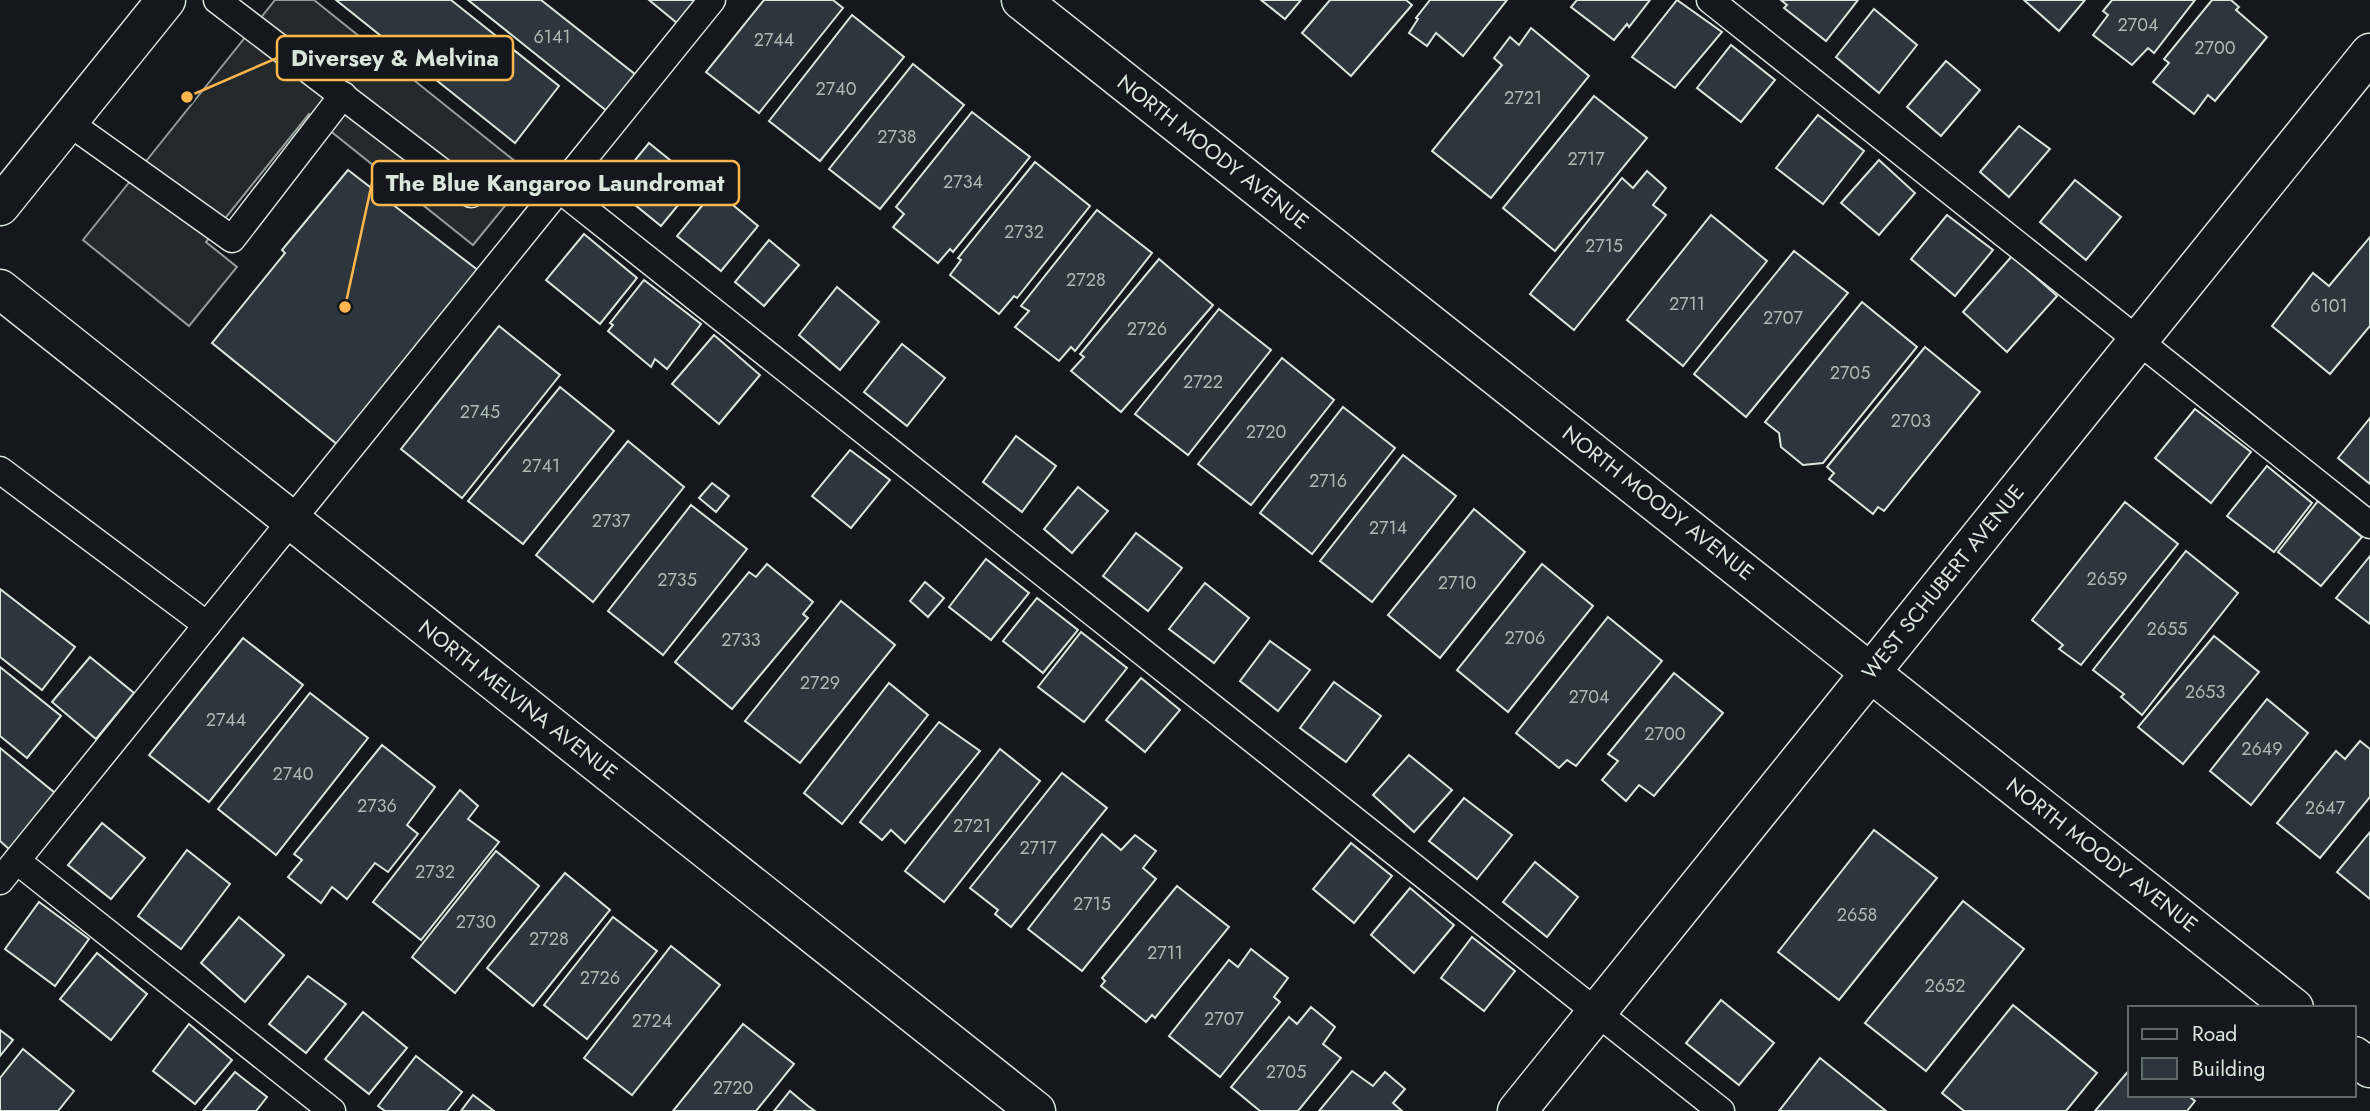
<svg xmlns="http://www.w3.org/2000/svg" width="2370" height="1111" font-family="Jost,sans-serif">
	<style>
		.parking { fill: #24282b; stroke: #939e99; stroke-width: 2 }
		.building { fill: #2c363c; stroke: #d8e6dc; stroke-width: 2 }
		.lines { fill: none; stroke-linecap: round; stroke-linejoin: round }
		.service-casing { stroke: #d8e6dc; stroke-width: 29 }
		.minor-casing { stroke: #d8e6dc; stroke-width: 41 }
		.secondary-casing { stroke: #d8e6dc; stroke-width: 41 }
		.service { stroke: #14181c; stroke-width: 26 }
		.minor { stroke: #14181c; stroke-width: 38 }
		.secondary { stroke: #14181c; stroke-width: 38 }
		.labels { text-anchor: middle; stroke-width: 5; stroke-linejoin: round; paint-order: stroke }
		.number-label { font-size: 18px; fill: #adbab4 }
		.street-label { font-size: 21px; fill: #d8e6dc; stroke: #14181c }
		.leader { fill: none; stroke: #ffb74d; stroke-width: 2.5 }
		.callout-dot { fill: #ffb74d; stroke: #14181c; stroke-width: 2.5 }
		.callout { fill: #14181c; stroke: #ffb74d; stroke-width: 2.5 }
		.callout-label { font-size: 23px; text-anchor: middle; font-weight: bold; fill: #d8e6dc }
	</style>
	<rect width="100%" height="100%" fill="#14181c"/>
	<polygon class="parking" points="275,0 314,0 531,174 473,245 309,114 206,242 237,267 189,326 83,240"/>
	<g class="building">
		<polygon points="336,0 451,0 559,86 515,143"/>
		<polygon points="468,0 541,0 636,75 608,112"/>
		<polygon points="649,0 696,0 677,23"/>
		<polygon points="764,0 833,0 843,8 759,113 706,72"/>
		<polygon points="1261,0 1301,0 1285,19"/>
		<polygon points="1330,0 1406,0 1412,5 1351,76 1302,33"/>
		<polygon points="1430,0 1507,0 1463,56 1436,33 1427,46 1409,33 1418,19 1416,18"/>
		<polygon points="1577,0 1650,0 1629,27 1627,24 1614,40 1571,7"/>
		<polygon points="1677,0 1722,32 1675,88 1632,57"/>
		<polygon points="1781,0 1858,0 1826,41 1784,8 1787,5"/>
		<polygon points="2024,0 2085,0 2059,31"/>
		<polygon points="2112,0 2195,0 2154,53 2148,48 2132,65 2093,35 2108,15 2103,11"/>
		<polygon points="2212,0 2231,0 2239,7 2236,10 2267,37 2215,101 2208,95 2194,114 2153,82 2169,63 2164,59"/>
		<polygon points="1874,9 1917,45 1879,93 1836,57"/>
		<polygon points="852,15 904,57 820,161 769,121"/>
		<polygon points="1531,28 1589,76 1491,198 1432,151 1502,65 1494,58 1510,37 1519,45"/>
		<polygon points="1731,45 1775,80 1741,122 1697,88"/>
		<polygon points="1946,61 1980,90 1941,136 1907,107"/>
		<polygon points="913,64 964,105 880,209 829,169"/>
		<polygon points="1594,96 1647,138 1555,251 1503,208"/>
		<polygon points="972,112 1030,157 953,252 950,249 938,263 893,227 904,214 896,207"/>
		<polygon points="1818,115 1864,151 1823,204 1776,168"/>
		<polygon points="2019,126 2050,149 2009,197 1980,172"/>
		<polygon points="649,143 697,182 661,226 613,187"/>
		<polygon points="1879,160 1915,193 1879,235 1841,203"/>
		<polygon points="1035,162 1090,206 1017,298 1014,296 999,314 950,275 961,260 958,258"/>
		<polygon points="348,170 479,271 338,445 212,343 285,253 282,250"/>
		<polygon points="1647,171 1666,188 1653,205 1666,215 1574,330 1530,294 1622,178 1633,188"/>
		<polygon points="2075,180 2121,217 2086,260 2040,222"/>
		<polygon points="715,190 758,226 721,271 677,236"/>
		<polygon points="1097,210 1152,253 1075,351 1071,347 1059,361 1015,327 1029,311 1021,306"/>
		<polygon points="1711,215 1767,261 1683,366 1627,320"/>
		<polygon points="1947,215 1993,250 1955,296 1911,259"/>
		<polygon points="584,234 637,278 600,324 546,280"/>
		<polygon points="2370,237 2370,326 2330,374 2272,326 2313,273 2329,286"/>
		<polygon points="769,240 799,265 764,306 735,282"/>
		<polygon points="1794,251 1848,293 1746,417 1694,374"/>
		<polygon points="2012,256 2057,296 2007,352 1963,312"/>
		<polygon points="1159,259 1213,305 1121,412 1071,371 1084,357 1080,354"/>
		<polygon points="644,280 701,324 667,369 655,359 651,367 608,331 613,325 610,323"/>
		<polygon points="837,287 879,322 840,370 799,335"/>
		<polygon points="1862,302 1917,347 1823,463 1803,465 1781,447 1779,433 1765,422"/>
		<polygon points="1219,309 1271,350 1188,455 1135,414"/>
		<polygon points="499,326 560,375 462,498 401,449"/>
		<polygon points="714,335 760,375 719,424 672,384"/>
		<polygon points="902,344 945,378 907,426 864,392"/>
		<polygon points="1925,347 1980,392 1884,511 1878,507 1873,514 1829,479 1834,473 1827,467"/>
		<polygon points="1282,358 1334,400 1251,505 1198,464"/>
		<polygon points="560,387 614,431 523,544 468,501"/>
		<polygon points="1343,407 1395,448 1312,554 1260,513"/>
		<polygon points="2195,409 2251,452 2211,503 2155,458"/>
		<polygon points="2370,418 2370,484 2338,458"/>
		<polygon points="1016,436 1056,466 1022,512 983,482"/>
		<polygon points="628,441 684,487 593,602 536,555"/>
		<polygon points="850,450 890,480 851,528 812,496"/>
		<polygon points="1403,455 1456,496 1372,602 1320,561"/>
		<polygon points="2267,466 2312,503 2274,552 2227,516"/>
		<polygon points="712,483 729,496 716,512 699,498"/>
		<polygon points="1078,487 1108,511 1072,553 1044,529"/>
		<polygon points="2318,501 2362,537 2321,586 2278,552"/>
		<polygon points="2125,502 2178,544 2081,665 2059,649 2063,645 2032,620"/>
		<polygon points="691,505 747,549 663,655 608,611"/>
		<polygon points="1474,509 1525,552 1440,658 1388,615"/>
		<polygon points="1136,533 1182,568 1148,611 1103,576"/>
		<polygon points="2186,551 2238,593 2142,715 2121,697 2124,694 2093,670"/>
		<polygon points="2370,556 2370,624 2336,598"/>
		<polygon points="986,559 1029,593 991,640 949,607"/>
		<polygon points="767,564 813,602 803,614 808,618 732,709 675,662 749,572 756,577"/>
		<polygon points="1542,564 1593,606 1508,712 1457,670"/>
		<polygon points="925,582 944,598 928,617 910,601"/>
		<polygon points="1205,583 1249,618 1214,663 1169,629"/>
		<polygon points="0,589 75,647 42,690 0,657"/>
		<polygon points="1037,598 1078,630 1043,673 1003,641"/>
		<polygon points="841,601 895,645 800,763 745,721"/>
		<polygon points="1608,617 1662,661 1576,766 1567,760 1559,768 1516,733"/>
		<polygon points="1081,632 1127,668 1084,722 1038,687"/>
		<polygon points="2214,636 2259,672 2183,764 2138,727"/>
		<polygon points="243,638 303,685 209,802 149,755"/>
		<polygon points="1270,641 1310,670 1278,711 1240,681"/>
		<polygon points="90,657 134,693 96,739 52,702"/>
		<polygon points="0,667 61,716 27,758 0,736"/>
		<polygon points="1674,673 1723,713 1654,796 1639,785 1626,801 1602,780 1618,761 1608,754"/>
		<polygon points="1141,678 1180,710 1145,752 1106,720"/>
		<polygon points="1334,682 1381,716 1346,762 1300,728"/>
		<polygon points="889,683 928,715 842,824 804,793"/>
		<polygon points="310,693 368,738 276,855 218,809"/>
		<polygon points="2267,699 2308,733 2251,805 2210,771"/>
		<polygon points="939,722 980,751 905,843 891,830 882,840 860,822"/>
		<polygon points="2360,741 2370,749 2370,797 2320,858 2277,823 2336,751 2345,759"/>
		<polygon points="382,745 435,787 407,825 418,834 388,872 375,863 347,899 332,887 321,903 288,877 302,860 294,854"/>
		<polygon points="0,748 55,793 10,850 0,841"/>
		<polygon points="1000,749 1040,781 944,902 905,871"/>
		<polygon points="1409,755 1452,790 1414,832 1373,795"/>
		<polygon points="1062,773 1107,808 1011,927 995,914 998,910 970,888"/>
		<polygon points="460,790 478,806 468,819 499,842 421,940 373,902"/>
		<polygon points="1464,798 1512,835 1477,879 1429,841"/>
		<polygon points="102,823 145,858 111,899 68,865"/>
		<polygon points="1874,830 1937,878 1839,1000 1778,952"/>
		<polygon points="2370,832 2370,899 2337,872"/>
		<polygon points="1102,834 1121,850 1135,835 1156,851 1143,868 1156,879 1082,971 1028,929"/>
		<polygon points="1351,843 1392,876 1354,923 1313,889"/>
		<polygon points="187,850 230,884 181,949 138,916"/>
		<polygon points="496,851 539,886 455,993 412,957"/>
		<polygon points="1535,862 1578,897 1547,937 1503,902"/>
		<polygon points="565,873 610,910 533,1006 487,968"/>
		<polygon points="1177,886 1229,927 1155,1018 1152,1015 1146,1022 1101,986 1105,981 1102,978"/>
		<polygon points="1410,888 1454,925 1414,973 1371,935"/>
		<polygon points="1963,901 2024,949 1926,1071 1865,1023"/>
		<polygon points="39,902 89,939 55,986 5,949"/>
		<polygon points="239,917 284,955 245,1002 201,963"/>
		<polygon points="613,917 657,951 587,1039 544,1005"/>
		<polygon points="1472,937 1515,971 1484,1011 1441,978"/>
		<polygon points="671,946 720,985 632,1095 584,1058"/>
		<polygon points="1251,949 1288,978 1274,997 1280,1002 1220,1077 1169,1036 1229,960 1238,967"/>
		<polygon points="97,953 147,994 111,1040 60,999"/>
		<polygon points="308,976 346,1004 306,1053 269,1024"/>
		<polygon points="1721,1000 1774,1043 1739,1085 1686,1043"/>
		<polygon points="2013,1005 2097,1073 2066,1111 1964,1111 1942,1093"/>
		<polygon points="1311,1007 1335,1027 1323,1044 1341,1058 1298,1111 1260,1111 1231,1087 1289,1017 1297,1024"/>
		<polygon points="363,1012 407,1048 369,1094 325,1059"/>
		<polygon points="189,1024 232,1060 195,1104 153,1071"/>
		<polygon points="743,1024 794,1064 756,1111 673,1111"/>
		<polygon points="0,1030 13,1040 0,1056"/>
		<polygon points="23,1049 74,1091 58,1111 0,1111 0,1078"/>
		<polygon points="416,1056 462,1092 447,1111 385,1111 378,1106"/>
		<polygon points="1820,1058 1886,1111 1779,1111"/>
		<polygon points="2130,1069 2130,1095 2187,1095 2195,1101 2187,1111 2095,1111"/>
		<polygon points="1352,1071 1373,1086 1385,1072 1405,1089 1393,1103 1402,1111 1319,1111"/>
		<polygon points="235,1072 267,1097 256,1111 203,1111"/>
		<polygon points="790,1091 808,1106 815,1111 774,1111"/>
		<polygon points="473,1095 494,1111 461,1111"/>
	</g>
	<g class="lines">
		<g class="service-casing">
			<g id="service">
				<polyline points="217,0 471,194"/>
				<polyline points="1710,0 2370,525"/>
				<polyline points="68,122 232,239 343,95"/>
				<polyline points="559,189 1721,1111"/>
				<polyline points="0,470 207,625"/>
				<polyline points="17,861 332,1111"/>
				<polyline points="0,881 712,0"/>
			</g>
		</g>
		<g class="minor-casing">
			<g id="minor">
				<polyline points="1021,0 2294,1008"/>
				<polyline points="0,289 1036,1111"/>
				<polyline points="2354,1056 2370,1068"/>
				<polyline points="1517,1111 2370,53"/>
			</g>
		</g>
		<g class="secondary-casing">
			<polyline id="secondary" points="0,206 166,0"/>
		</g>
		<use href="#service" class="service"/>
		<use href="#minor" class="minor"/>
		<use href="#secondary" class="secondary"/>
	</g>
	<g class="labels">
		<g class="number-label">
			<text x="2138" y="31">2704</text>
			<text x="552" y="43">6141</text>
			<text x="774" y="46">2744</text>
			<text x="2215" y="54">2700</text>
			<text x="836" y="95">2740</text>
			<text x="1523" y="104">2721</text>
			<text x="897" y="143">2738</text>
			<text x="1586" y="165">2717</text>
			<text x="963" y="188">2734</text>
			<text x="1024" y="238">2732</text>
			<text x="1604" y="252">2715</text>
			<text x="1086" y="286">2728</text>
			<text x="1687" y="310">2711</text>
			<text x="2329" y="312">6101</text>
			<text x="1783" y="324">2707</text>
			<text x="1147" y="335">2726</text>
			<text x="1850" y="379">2705</text>
			<text x="1203" y="388">2722</text>
			<text x="480" y="418">2745</text>
			<text x="1911" y="427">2703</text>
			<text x="1266" y="438">2720</text>
			<text x="541" y="472">2741</text>
			<text x="1328" y="487">2716</text>
			<text x="611" y="527">2737</text>
			<text x="1388" y="534">2714</text>
			<text x="2107" y="585">2659</text>
			<text x="677" y="586">2735</text>
			<text x="1457" y="589">2710</text>
			<text x="2167" y="635">2655</text>
			<text x="1525" y="644">2706</text>
			<text x="741" y="646">2733</text>
			<text x="820" y="689">2729</text>
			<text x="2205" y="698">2653</text>
			<text x="1589" y="703">2704</text>
			<text x="226" y="726">2744</text>
			<text x="1665" y="740">2700</text>
			<text x="2262" y="755">2649</text>
			<text x="293" y="780">2740</text>
			<text x="377" y="812">2736</text>
			<text x="2325" y="814">2647</text>
			<text x="972" y="832">2721</text>
			<text x="1038" y="854">2717</text>
			<text x="435" y="878">2732</text>
			<text x="1092" y="910">2715</text>
			<text x="1857" y="921">2658</text>
			<text x="476" y="928">2730</text>
			<text x="549" y="945">2728</text>
			<text x="1165" y="959">2711</text>
			<text x="600" y="984">2726</text>
			<text x="1945" y="992">2652</text>
			<text x="1224" y="1025">2707</text>
			<text x="652" y="1027">2724</text>
			<text x="1286" y="1078">2705</text>
			<text x="733" y="1094">2720</text>
		</g>
		<g class="street-label">
			<text transform="translate(1213 152) rotate(38)" y="7">NORTH MOODY AVENUE</text>
			<text transform="translate(1658 503) rotate(38)" y="7">NORTH MOODY AVENUE</text>
			<text transform="translate(1943 582) rotate(-51)" y="7">WEST SCHUBERT AVENUE</text>
			<text transform="translate(518 700) rotate(38)" y="7">NORTH MELVINA AVENUE</text>
			<text transform="translate(2102 855) rotate(38)" y="7">NORTH MOODY AVENUE</text>
		</g>
	</g>
	<path class="leader" d="M187 97L277 58M345 307L372 183"/>
	<g class="callout-dot">
		<circle cx="187" cy="97" r="7"/>
		<circle cx="345" cy="307" r="7"/>
	</g>
	<g class="callout">
		<rect x="277" y="36" width="236" height="44" rx="7"/>
		<rect x="372" y="161" width="367" height="44" rx="7"/>
	</g>
	<g class="callout-label">
		<text x="395" y="66">Diversey &amp; Melvina</text>
		<text x="555" y="191">The Blue Kangaroo Laundromat</text>
	</g>
	<rect x="2128" y="1006" width="228" height="91" fill="#14181c" stroke="#626a69" stroke-width="2"/>
	<rect x="2142" y="1029" width="35" height="10" fill="#14181c" stroke="#626a69" stroke-width="2"/>
	<text x="2192" y="1041" font-size="21" fill="#d8e6dc">Road</text>
	<rect x="2142" y="1058" width="35" height="21" fill="#2c363c" stroke="#626a69" stroke-width="2"/>
	<text x="2192" y="1076" font-size="21" fill="#d8e6dc">Building</text>
</svg>
